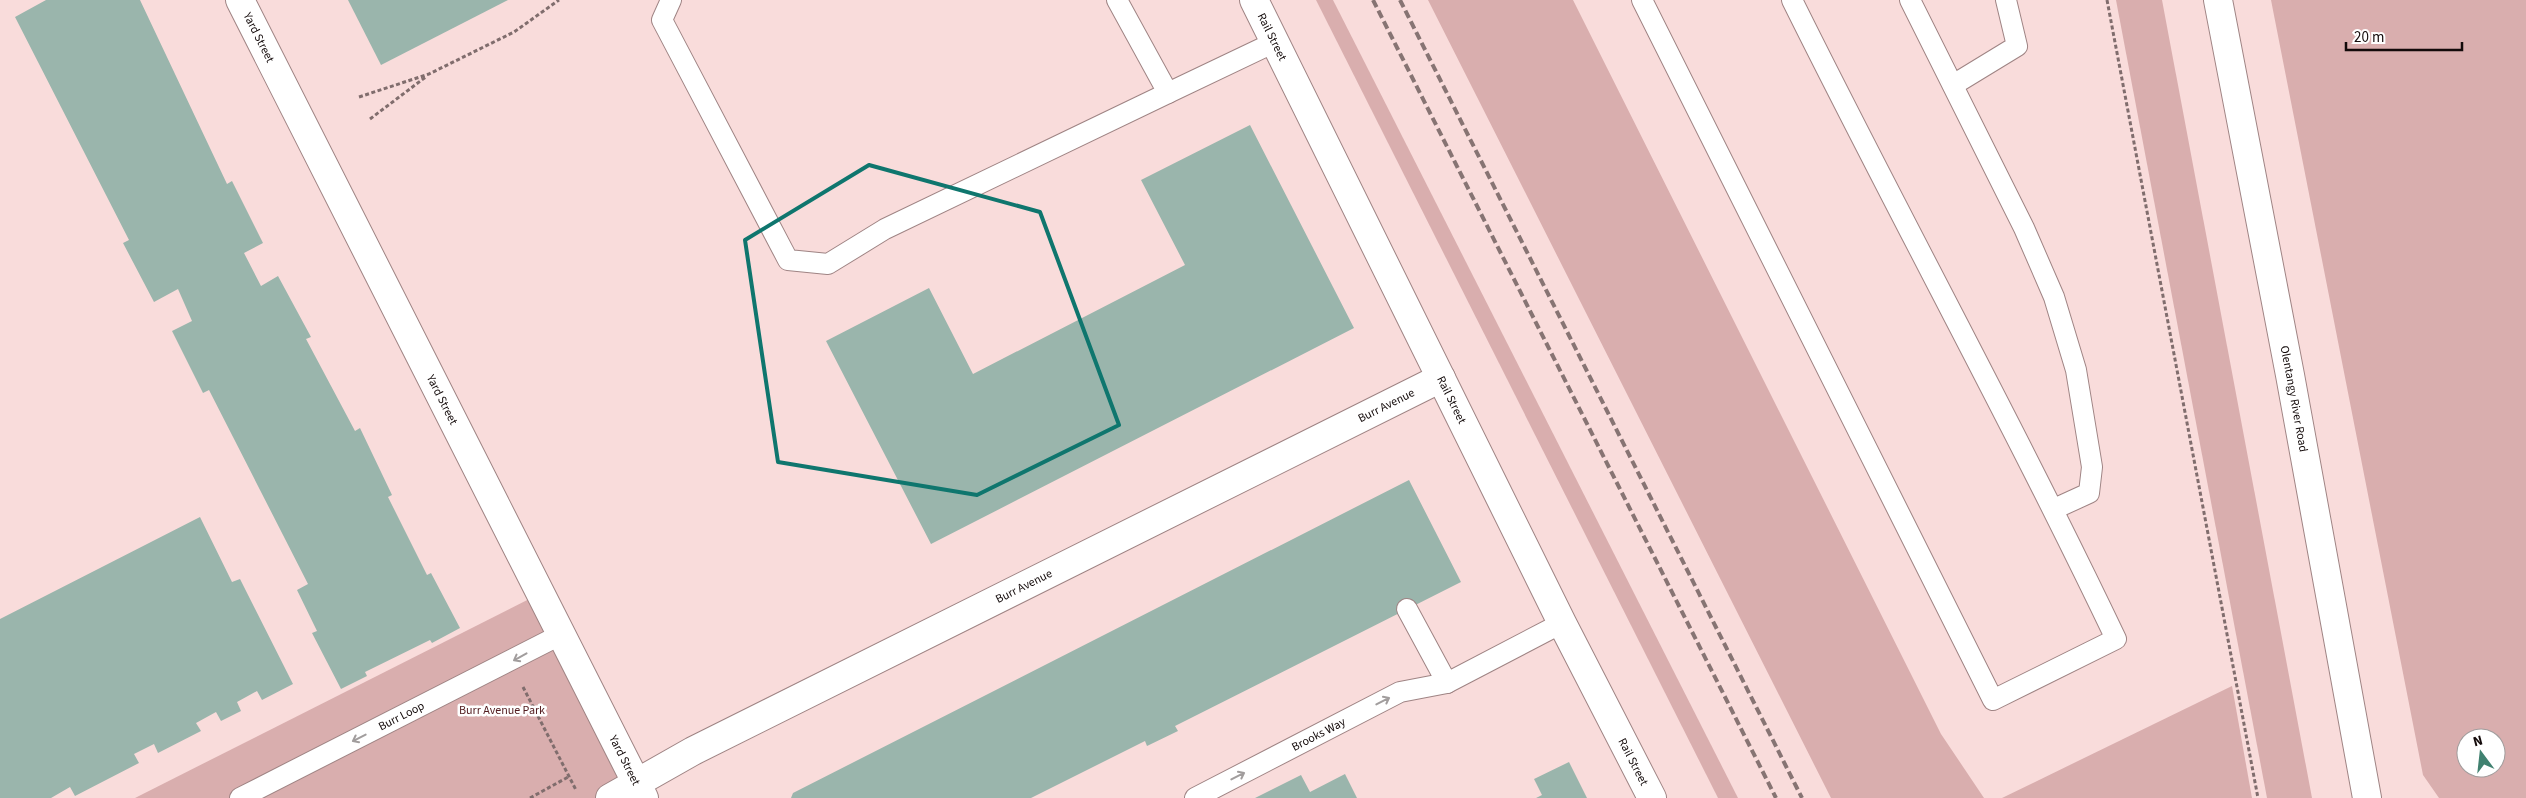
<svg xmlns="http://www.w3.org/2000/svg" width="2526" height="798" font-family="'Source Sans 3',sans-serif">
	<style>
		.green { fill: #d9aeae; fill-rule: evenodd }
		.building { fill: #9ab5ac }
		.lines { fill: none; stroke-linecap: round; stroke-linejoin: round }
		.lane-casing { stroke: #9f8484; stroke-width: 22 }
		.street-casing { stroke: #9f8484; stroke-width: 30 }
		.secondary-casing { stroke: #9f8484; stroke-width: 30 }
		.path { stroke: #806d6d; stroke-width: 3; stroke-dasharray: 4 2.5; stroke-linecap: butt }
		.lane { stroke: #fff; stroke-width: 20 }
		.street { stroke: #fff; stroke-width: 28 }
		.secondary { stroke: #fff; stroke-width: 28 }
		.rail { stroke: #877473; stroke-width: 4; stroke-dasharray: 8 4; stroke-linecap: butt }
		.oneway { stroke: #a19d9d }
		.marked { fill: none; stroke: #0f766e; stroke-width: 4; stroke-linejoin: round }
		.labels { text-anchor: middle; stroke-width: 5; stroke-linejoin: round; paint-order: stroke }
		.street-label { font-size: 12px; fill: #130a0a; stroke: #fff }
		.park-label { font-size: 12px; fill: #511b1e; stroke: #fff }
	</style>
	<rect width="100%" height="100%" fill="#f9dcdb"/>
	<g class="green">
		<polygon points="1316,0 1333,0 1738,798 1718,798"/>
		<polygon points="1428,0 1573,0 1941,734 1984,798 1831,798"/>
		<polygon points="2116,0 2162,0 2312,798 2267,798"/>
		<path d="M 2271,0 L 2526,0 L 2526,798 L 2439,798 L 2423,775 ZM 2466,738 L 2496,738 L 2496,768 L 2466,768 Z"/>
		<polygon points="541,593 636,783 610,798 135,798"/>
		<polygon points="2232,686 2252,798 2002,798"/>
	</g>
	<g class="building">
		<polygon points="46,0 140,0 227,184 232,181 263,243 244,253 261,286 278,276 311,337 306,339 355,431 360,428 392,495 388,497 427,575 431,573 460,628 432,643 430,640 365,672 367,676 341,689 312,633 317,631 297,590 308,584 209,390 203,393 172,331 192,321 178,289 154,302 123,243 129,240 15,17"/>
		<polygon points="348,0 508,0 381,65"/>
		<polygon points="1250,125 1354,328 931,544 826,341 929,288 973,374 1185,265 1141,180"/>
		<polygon points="1409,480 1461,582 1175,726 1178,731 1147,746 1145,741 1031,798 791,798 793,793"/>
		<polygon points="200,517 232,582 240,579 293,684 262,700 257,691 237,702 241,711 221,721 216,712 196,723 201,731 158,753 154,744 134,754 139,763 75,796 70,787 51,798 0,798 0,619"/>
		<polygon points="1569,762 1587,798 1536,798 1542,795 1534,779"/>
		<polygon points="1345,774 1357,798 1255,798 1301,775 1310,792"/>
	</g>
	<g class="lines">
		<g class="lane-casing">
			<g id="lane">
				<polyline points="671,0 662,20 788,260 828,264 885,229 1168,93"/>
				<polyline points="1117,0 1168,93 1275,42"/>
				<path d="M 1642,0 L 1993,700 L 2116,639 C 2013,423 1898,214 1792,0"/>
				<polyline points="1910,0 2024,228 2054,297 2076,370 2092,467 2089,493 2054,509"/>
				<polyline points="1953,85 2017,46 2006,0"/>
				<polyline points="1407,609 1447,683"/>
				<path id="s1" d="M 240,798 L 562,634"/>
				<path id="s2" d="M 1195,798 L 1400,692 L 1447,683 L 1562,623"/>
			</g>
		</g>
		<g class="street-casing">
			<g id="street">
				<path id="s3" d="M 1254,0 L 1562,623 L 1652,798"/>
				<path id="s4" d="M 610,798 L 693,751 L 1441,378"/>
			</g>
		</g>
		<g class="secondary-casing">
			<g id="secondary">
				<path id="s5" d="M 240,0 L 644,798"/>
				<path id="s6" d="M 2218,0 L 2290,375 L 2367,798"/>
			</g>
		</g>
		<g class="path">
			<polyline points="2107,0 2258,798"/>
			<polyline points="359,97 429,74 514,32 559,0"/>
			<polyline points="370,119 427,76"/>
			<polyline points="523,687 576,790"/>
			<polyline points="530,798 570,776"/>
		</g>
		<use href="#lane" class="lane"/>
		<use href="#street" class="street"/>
		<use href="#secondary" class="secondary"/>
		<g class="rail">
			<polyline points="1373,0 1776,798"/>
			<polyline points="1400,0 1802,798"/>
		</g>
	</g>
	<defs><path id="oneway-shaft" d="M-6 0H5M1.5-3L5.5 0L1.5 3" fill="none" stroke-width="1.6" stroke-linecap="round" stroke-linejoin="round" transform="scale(1.25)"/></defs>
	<g class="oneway">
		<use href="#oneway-shaft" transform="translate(520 657) rotate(151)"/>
		<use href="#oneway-shaft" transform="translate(1383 701) rotate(-27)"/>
		<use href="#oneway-shaft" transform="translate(359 738) rotate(153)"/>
		<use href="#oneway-shaft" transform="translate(1238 776) rotate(-27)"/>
	</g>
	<path class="marked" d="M 869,165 L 1040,212 L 1119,425 L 977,495 L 778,462 L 745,240 Z"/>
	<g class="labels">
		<g class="street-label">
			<text dy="4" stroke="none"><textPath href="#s3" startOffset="41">Rail Street</textPath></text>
			<text dy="4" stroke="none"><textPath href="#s5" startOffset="42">Yard Street</textPath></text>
			<text dy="4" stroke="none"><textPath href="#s5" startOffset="448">Yard Street</textPath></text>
			<text dy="4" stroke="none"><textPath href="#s6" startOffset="406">Olentangy River Road</textPath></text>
			<text dy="4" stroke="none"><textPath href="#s3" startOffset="446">Rail Street</textPath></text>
			<text dy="4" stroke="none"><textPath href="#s4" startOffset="870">Burr Avenue</textPath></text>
			<text dy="4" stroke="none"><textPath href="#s4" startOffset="465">Burr Avenue</textPath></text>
			<text dy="4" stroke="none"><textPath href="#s1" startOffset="181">Burr Loop</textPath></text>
			<text dy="4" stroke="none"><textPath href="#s2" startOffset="139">Brooks Way</textPath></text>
			<text dy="4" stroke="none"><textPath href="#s5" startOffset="852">Yard Street</textPath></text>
			<text dy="4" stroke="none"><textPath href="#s3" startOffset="851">Rail Street</textPath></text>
		</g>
		<g class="park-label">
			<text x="502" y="714">Burr Avenue Park</text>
		</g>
	</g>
	<g transform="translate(2481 753) rotate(345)"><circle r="24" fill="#ffffff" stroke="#a19d9d"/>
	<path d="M0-4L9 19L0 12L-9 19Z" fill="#408170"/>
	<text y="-8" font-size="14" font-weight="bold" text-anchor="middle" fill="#130a0a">N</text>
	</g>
	<path d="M2346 42v8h116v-8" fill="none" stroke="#130a0a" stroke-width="2.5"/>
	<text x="2354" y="42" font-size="15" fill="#130a0a" stroke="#ffffff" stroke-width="4" paint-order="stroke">20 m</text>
</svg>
